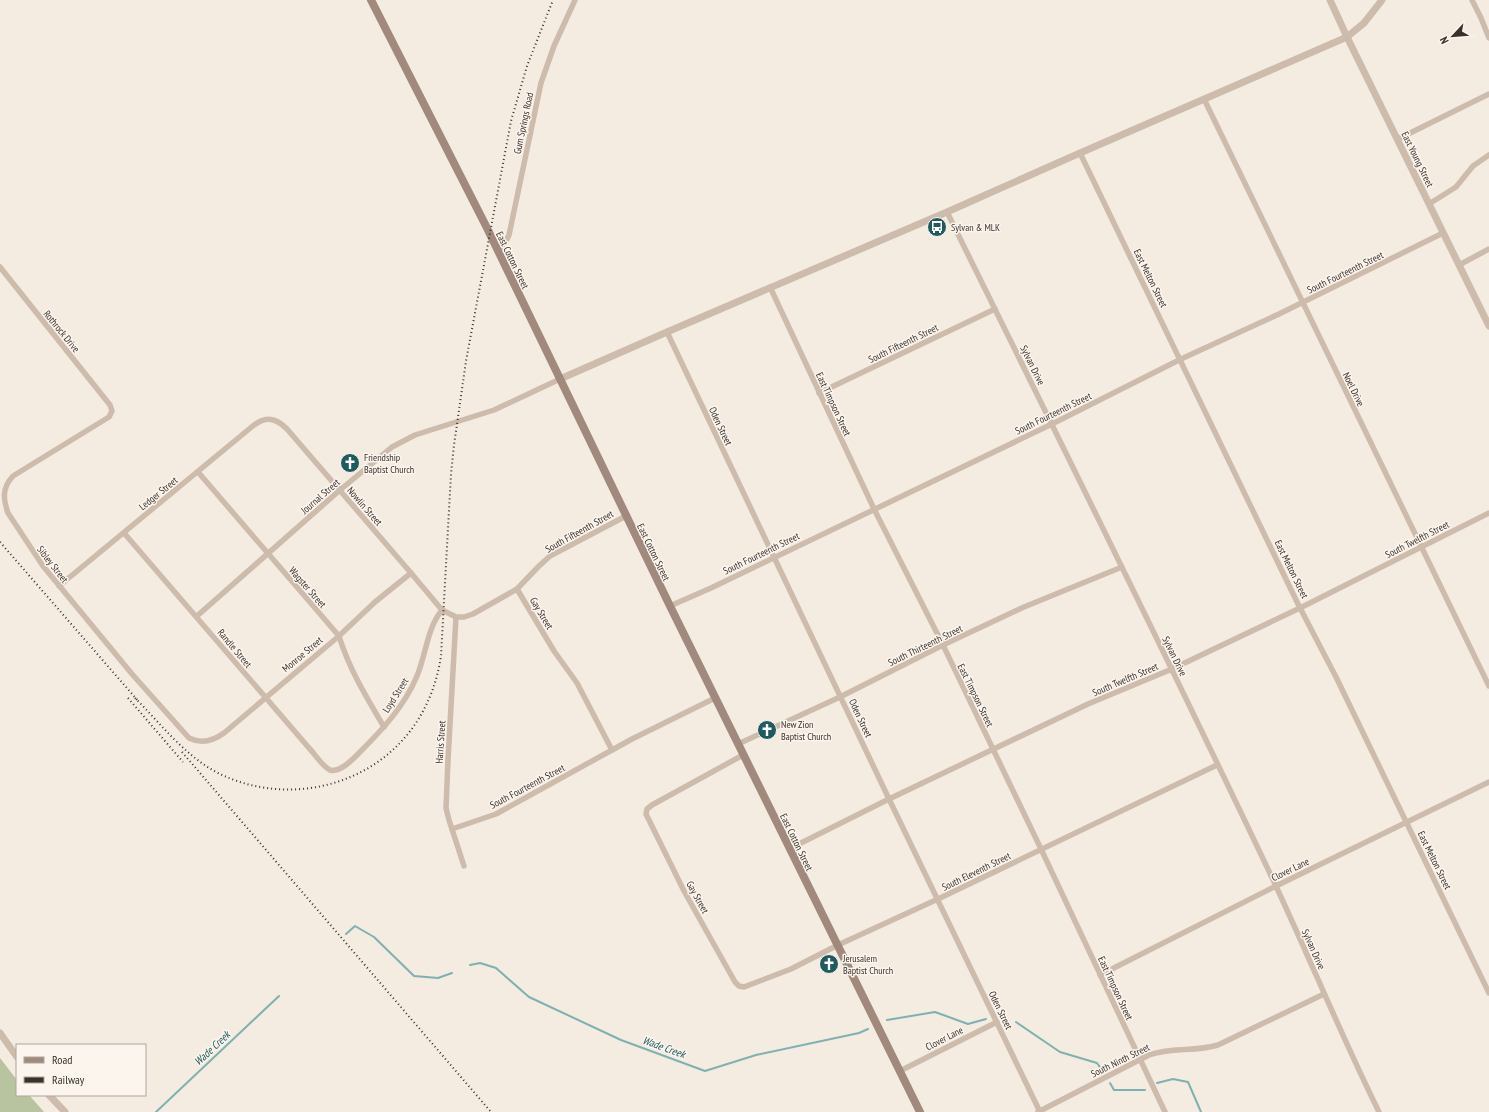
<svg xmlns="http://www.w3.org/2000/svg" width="1489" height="1112" font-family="'PT Sans Narrow',sans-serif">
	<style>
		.green { fill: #b8c4a0 }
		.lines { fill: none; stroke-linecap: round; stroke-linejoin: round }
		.stream { stroke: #7fb0b2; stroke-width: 2 }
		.minor { stroke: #cdbbac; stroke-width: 5.5 }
		.tertiary { stroke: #cdbbac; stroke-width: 7 }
		.secondary { stroke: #a18a7d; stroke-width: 8 }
		.rail { stroke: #3b302b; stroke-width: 2; stroke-dasharray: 1 3; stroke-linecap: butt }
		.labels { text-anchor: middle; stroke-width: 3; stroke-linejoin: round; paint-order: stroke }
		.street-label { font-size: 10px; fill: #3b302b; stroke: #fbf5ee }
		.poi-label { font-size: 10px; fill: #3b302b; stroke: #fbf5ee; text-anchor: start }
		.water-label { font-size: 11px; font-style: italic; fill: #1f5a5e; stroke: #fbf5ee }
	</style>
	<rect width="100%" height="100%" fill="#f4ebe1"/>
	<polygon class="green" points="0,1058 17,1080 17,1095 29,1095 44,1112 0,1112"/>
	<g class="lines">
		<g class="stream">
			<polyline points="346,934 355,926 374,937 414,976 438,978 452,973"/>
			<polyline points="470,965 480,963 496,968 529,997 621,1040 705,1071 756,1055 859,1033 868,1029"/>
			<polyline points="887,1020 935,1012 968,1024 986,1019"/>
			<polyline points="1016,1022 1060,1052 1097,1063 1102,1070"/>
			<polyline points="1110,1083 1114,1090 1145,1090"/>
			<polyline points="1157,1083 1173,1079 1188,1082 1201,1112"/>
			<polyline points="156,1112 279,996"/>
		</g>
		<g class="minor">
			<polyline points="1472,0 1481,18 1489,38"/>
			<polyline points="1204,99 1489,686"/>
			<polyline points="1398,139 1489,94"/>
			<polyline points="1080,153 1298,604 1336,677 1489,993"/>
			<polyline points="1429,204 1456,187 1473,166 1489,155"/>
			<path d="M 947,212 C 1057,435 1168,658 1275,884 C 1310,959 1342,1037 1379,1112"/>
			<polyline points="498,252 504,245 509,235 541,83 554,46 575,0"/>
			<polyline points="1459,265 1489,249"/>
			<path d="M 0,267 L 110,405 L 112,411 L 109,417 L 13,476 C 2,488 3,499 8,513 L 43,566 L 132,674 L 189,738 C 201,744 213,741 224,733 L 339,636 L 375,602 L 411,573"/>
			<polyline points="770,287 874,509 943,645 1041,849 1165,1112"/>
			<polyline points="667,332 889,799 1040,1112"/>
			<polyline points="819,393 995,309"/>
			<path d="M 198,472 L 339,636 C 349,669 367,698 384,727"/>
			<path d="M 124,533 L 309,748 C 314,753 323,767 330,770 C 340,773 352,760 358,754 C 382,730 404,707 417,676 C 426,655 427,628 442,610"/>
			<path d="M 59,586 L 254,425 C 267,416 276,418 287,429 L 411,573 L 442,610 L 456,617 L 464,617 L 473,614 L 517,589 L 538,567 L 550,556 L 626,516"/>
			<polyline points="517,589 554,651 577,683 612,750"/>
			<polyline points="670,606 711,588 1052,424 1181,359 1279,314 1443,233"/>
			<polyline points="197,616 340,490 392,447 415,435 494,410 560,379"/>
			<polyline points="456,617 448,760 446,808 449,820 464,866"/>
			<polyline points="738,744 840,697 943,645 1024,607 1122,567"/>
			<polyline points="743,755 652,805 647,809 646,814 684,891 735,982 739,986 744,987 791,969 838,945 938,899 1217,765"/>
			<polyline points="452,829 496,814 632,739 715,698"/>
			<polyline points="789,849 889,799 1088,704 1172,669 1300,608 1489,513"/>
			<polyline points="1100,975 1276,886 1489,782"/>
			<polyline points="900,1071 997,1022"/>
			<path d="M 1038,1112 L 1149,1055 C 1171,1047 1195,1052 1218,1045 L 1324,994"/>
		</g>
		<g class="tertiary">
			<polyline points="1330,0 1347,37 1489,326"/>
			<polyline points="560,379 667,332 947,212 1080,153 1347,37 1364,23 1382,0"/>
			<polyline points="0,1033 17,1057"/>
			<polyline points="49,1095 65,1112"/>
		</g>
		<polyline class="secondary" points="371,0 487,228 670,606 920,1112"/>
		<g class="rail">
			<polyline points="0,542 139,702"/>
			<polyline points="128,698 183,762"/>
			<path d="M 135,698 C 161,724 185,756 218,773 C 290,809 382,785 422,713 C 432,695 438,676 441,656 L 451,474 L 454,445 L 466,361 L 511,121 L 527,66 L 553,0"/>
			<polyline points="182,752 491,1112"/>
		</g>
	</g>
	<defs>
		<g id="bus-disc" transform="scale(1)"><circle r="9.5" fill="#1f5a5e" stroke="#fbf5ee"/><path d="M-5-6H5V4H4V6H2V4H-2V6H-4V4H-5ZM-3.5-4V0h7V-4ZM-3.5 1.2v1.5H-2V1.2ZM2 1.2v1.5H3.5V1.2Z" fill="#fff"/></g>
		<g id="church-disc" transform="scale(1)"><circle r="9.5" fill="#1f5a5e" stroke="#fbf5ee"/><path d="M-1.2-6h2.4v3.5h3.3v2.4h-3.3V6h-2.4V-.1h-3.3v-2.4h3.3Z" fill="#fff"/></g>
	</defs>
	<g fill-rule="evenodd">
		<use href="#bus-disc" x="937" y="227"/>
		<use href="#church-disc" x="350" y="463"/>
		<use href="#church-disc" x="767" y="730"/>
		<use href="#church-disc" x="829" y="964"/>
	</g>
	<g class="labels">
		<g class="street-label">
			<text transform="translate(523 123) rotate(-78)" y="4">Gum Springs Road</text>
			<text transform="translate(1418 159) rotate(64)" y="4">East Young Street</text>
			<text transform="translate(513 260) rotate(64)" y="4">East Cotton Street</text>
			<text transform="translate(1345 272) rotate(-26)" y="4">South Fourteenth Street</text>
			<text transform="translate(1151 278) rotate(64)" y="4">East Melton Street</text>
			<text transform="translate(62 331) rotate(51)" y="4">Rothrock Drive</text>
			<text transform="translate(903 343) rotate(-26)" y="4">South Fifteenth Street</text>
			<text transform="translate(1033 365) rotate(64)" y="4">Sylvan Drive</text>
			<text transform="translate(1354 389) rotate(64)" y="4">Noel Drive</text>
			<text transform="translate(834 404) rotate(65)" y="4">East Timpson Street</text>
			<text transform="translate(1053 413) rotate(-26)" y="4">South Fourteenth Street</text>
			<text transform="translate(721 426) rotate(65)" y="4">Oden Street</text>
			<text transform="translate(158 493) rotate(-39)" y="4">Ledger Street</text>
			<text transform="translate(320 496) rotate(-41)" y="4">Journal Street</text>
			<text transform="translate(365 506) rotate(49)" y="4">Nowlin Street</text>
			<text transform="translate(579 531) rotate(-29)" y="4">South Fifteenth Street</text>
			<text transform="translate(1417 539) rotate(-27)" y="4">South Twelfth Street</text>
			<text transform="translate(654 552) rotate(64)" y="4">East Cotton Street</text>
			<text transform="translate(761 553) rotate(-26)" y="4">South Fourteenth Street</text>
			<text transform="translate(53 564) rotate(52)" y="4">Sibley Street</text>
			<text transform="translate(1292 569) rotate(64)" y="4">East Melton Street</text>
			<text transform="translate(308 587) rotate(49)" y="4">Wagster Street</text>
			<text transform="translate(542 613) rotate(59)" y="4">Gay Street</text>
			<text transform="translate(925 645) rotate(-26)" y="4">South Thirteenth Street</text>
			<text transform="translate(235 648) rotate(50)" y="4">Randle Street</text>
			<text transform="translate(302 654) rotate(-40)" y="4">Monroe Street</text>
			<text transform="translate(1175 656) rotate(64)" y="4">Sylvan Drive</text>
			<text transform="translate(1125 679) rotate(-23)" y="4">South Twelfth Street</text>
			<text transform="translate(395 695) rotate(-58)" y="4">Loyd Street</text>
			<text transform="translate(976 695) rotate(64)" y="4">East Timpson Street</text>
			<text transform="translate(861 718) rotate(65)" y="4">Oden Street</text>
			<text transform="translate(440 742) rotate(-86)" y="4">Harris Street</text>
			<text transform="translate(527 786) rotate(-28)" y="4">South Fourteenth Street</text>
			<text transform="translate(797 842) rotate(64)" y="4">East Cotton Street</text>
			<text transform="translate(1435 860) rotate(64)" y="4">East Melton Street</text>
			<text transform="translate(1290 869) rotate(-26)" y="4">Clover Lane</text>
			<text transform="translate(976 871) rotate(-26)" y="4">South Eleventh Street</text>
			<text transform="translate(698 897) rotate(61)" y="4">Gay Street</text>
			<text transform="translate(1314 949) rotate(66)" y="4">Sylvan Drive</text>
			<text transform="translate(1116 988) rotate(65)" y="4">East Timpson Street</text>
			<text transform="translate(1001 1010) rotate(64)" y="4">Oden Street</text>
			<text transform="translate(944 1038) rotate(-27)" y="4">Clover Lane</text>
			<text transform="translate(1120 1060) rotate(-26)" y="4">South Ninth Street</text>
		</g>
		<g class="poi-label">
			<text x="951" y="231">Sylvan &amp; MLK</text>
			<text x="364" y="461">Friendship<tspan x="364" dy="12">Baptist Church</tspan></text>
			<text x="781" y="728">New Zion<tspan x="781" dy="12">Baptist Church</tspan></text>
			<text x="843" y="962">Jerusalem<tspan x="843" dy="12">Baptist Church</tspan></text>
		</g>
		<g class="water-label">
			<text transform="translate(664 1047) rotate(20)" y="4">Wade Creek</text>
			<text transform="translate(212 1048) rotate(-43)" y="4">Wade Creek</text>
		</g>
	</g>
	<rect x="16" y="1044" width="130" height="52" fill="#fbf5ee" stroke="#aea6a0"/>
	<rect x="24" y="1057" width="20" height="6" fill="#a18a7d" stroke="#aea6a0"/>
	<text x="52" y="1064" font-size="12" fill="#3b302b">Road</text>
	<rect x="24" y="1077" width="20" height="6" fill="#3b302b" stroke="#aea6a0"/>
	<text x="52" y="1084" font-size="12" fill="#3b302b">Railway</text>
	<g transform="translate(1453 36) rotate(244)" stroke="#fbf5ee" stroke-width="3" paint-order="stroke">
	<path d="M0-3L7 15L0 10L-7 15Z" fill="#3b302b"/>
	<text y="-6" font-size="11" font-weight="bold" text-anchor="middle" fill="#3b302b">N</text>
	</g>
</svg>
